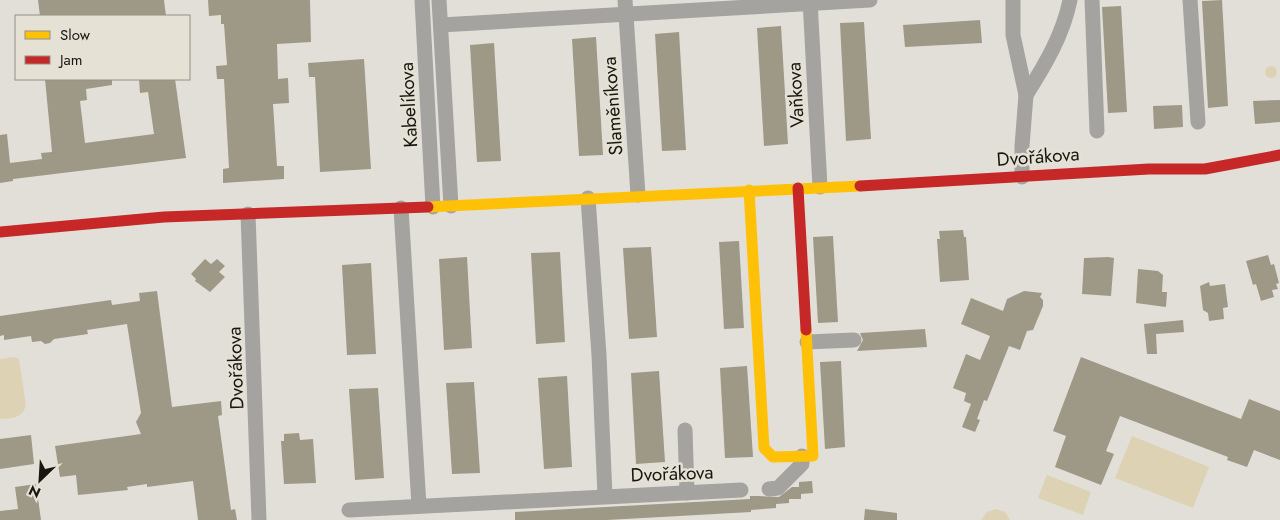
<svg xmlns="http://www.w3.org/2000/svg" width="1280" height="520" font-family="Jost,sans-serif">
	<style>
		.green { fill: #ded2b4 }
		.building { fill: #9e9886 }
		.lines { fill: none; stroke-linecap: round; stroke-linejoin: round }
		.street { stroke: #a5a3a0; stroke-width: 15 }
		.slow { stroke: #ffc107; stroke-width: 11 }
		.jam { stroke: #c62828; stroke-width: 11 }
		.labels { text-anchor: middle; stroke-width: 5; stroke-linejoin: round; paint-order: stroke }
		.street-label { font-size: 19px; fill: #171611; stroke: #e5e1d5 }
	</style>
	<rect width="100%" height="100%" fill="#e2dfd8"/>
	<g class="green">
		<circle cx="1271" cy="72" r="6"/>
		<path d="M 14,357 L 19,359 L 26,406 C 21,419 12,418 0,419 L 0,359 Z"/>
		<polygon points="1132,436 1209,467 1193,508 1115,478"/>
		<polygon points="1047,475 1091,492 1083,515 1038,498"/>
		<polygon points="996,509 1005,512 1010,520 981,520 987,512"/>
	</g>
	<g class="building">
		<polygon points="38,0 164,0 166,16 40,16"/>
		<polygon points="208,0 310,0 311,42 277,44 278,79 288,78 289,103 273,104 277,166 284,166 284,179 223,183 223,169 229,168 224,79 217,79 216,66 227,65 224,24 221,24 221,15 209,16"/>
		<polygon points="1222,0 1228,106 1208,108 1202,1"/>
		<polygon points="1121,6 1127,112 1108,113 1102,7"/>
		<polygon points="980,20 982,43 905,47 903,25"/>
		<polygon points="864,22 871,139 846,141 840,23"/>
		<polygon points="781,26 788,144 764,146 757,28"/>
		<polygon points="679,32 686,150 662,151 655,34"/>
		<polygon points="596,37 603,155 579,156 572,39"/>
		<polygon points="494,43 501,161 477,162 470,45"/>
		<polygon points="364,59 371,169 320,172 315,77 309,77 308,63"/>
		<polygon points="45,79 112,79 112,85 86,89 87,100 80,101 85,143 154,134 148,92 140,93 139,79 175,79 186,158 13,179 13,181 0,183 0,135 7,134 10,163 42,159 41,153 52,152"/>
		<polygon points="1280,100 1280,122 1255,124 1253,101"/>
		<polygon points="1182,105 1183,127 1154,129 1153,106"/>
		<polygon points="963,230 964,237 966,237 969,280 940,282 937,239 940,239 939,231"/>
		<polygon points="833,236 838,322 818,323 813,237"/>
		<polygon points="739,241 744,328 724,329 719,242"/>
		<polygon points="651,247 657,337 629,339 623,248"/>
		<polygon points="560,252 565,342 536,344 531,253"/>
		<polygon points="1268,255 1271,265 1274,264 1279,283 1276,284 1278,289 1272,290 1274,297 1261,301 1256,284 1253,285 1246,261"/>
		<polygon points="467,257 472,348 444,350 439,259"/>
		<polygon points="1108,257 1114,258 1111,296 1082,294 1084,258"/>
		<polygon points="205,259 211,264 217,259 225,266 219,272 225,277 210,292 195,281 196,279 191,274"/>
		<polygon points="371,263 376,354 347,355 342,265"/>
		<polygon points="1138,269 1158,271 1163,275 1162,292 1167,292 1166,307 1136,303"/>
		<polygon points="1209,282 1210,286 1225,284 1228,307 1223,308 1224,319 1209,321 1208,313 1203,310 1200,286"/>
		<polygon points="157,291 172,407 221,401 222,415 218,416 231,510 235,509 237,520 198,520 193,481 147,487 147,484 127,487 128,490 78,495 76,475 60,477 55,446 141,434 136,422 141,413 127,324 87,330 88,334 54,339 50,343 45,344 41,341 32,342 31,336 4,340 4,335 0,336 0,316 111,300 112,305 140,301 139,293"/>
		<polygon points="1024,291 1042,293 1040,297 1043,300 1043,306 1033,330 1027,331 1020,350 1009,346 987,401 984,400 977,419 980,420 975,432 962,427 971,404 964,401 966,393 953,388 966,354 980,360 990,336 961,324 971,298 1003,311 1007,299"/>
		<polygon points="1183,320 1184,332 1156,334 1157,354 1147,354 1144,324"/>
		<polygon points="925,329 927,347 857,351 863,340 860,333"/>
		<polygon points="1081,357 1241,419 1249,399 1280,411 1280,460 1254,450 1247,467 1227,460 1228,457 1120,416 1106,451 1114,454 1101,485 1055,467 1066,436 1053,431"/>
		<polygon points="841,361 845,447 825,449 820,362"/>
		<polygon points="747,366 753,457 725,458 720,368"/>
		<polygon points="659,371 665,462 636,464 631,373"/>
		<polygon points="567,376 572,467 544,469 538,378"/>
		<polygon points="474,382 480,473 452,474 446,383"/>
		<polygon points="378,388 384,478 355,480 349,389"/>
		<polygon points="299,433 300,440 313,439 316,483 284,484 281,441 284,441 284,434"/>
		<polygon points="31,435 34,464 0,469 0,439"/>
		<polygon points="812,481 813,493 801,494 801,499 789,499 789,503 776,504 776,508 751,510 751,512 607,520 515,520 515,512 750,499 750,496 757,496 779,497 792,487 799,487 799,482"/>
		<polygon points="36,484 41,520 0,520 0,511 18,509 15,487"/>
		<polygon points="865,509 897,513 897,520 864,520"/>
	</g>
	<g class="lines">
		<g class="street">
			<polyline points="422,0 433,207"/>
			<polyline points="439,0 451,206"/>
			<polyline points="625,0 638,195"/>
			<polyline points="810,0 820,187"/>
			<polyline points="1013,0 1013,35 1026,95 1022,146 1022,177"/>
			<polyline points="1092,0 1097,131"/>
			<polyline points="1190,0 1198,122"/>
			<polyline points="441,25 870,0"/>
			<path d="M 1026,95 C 1045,65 1063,35 1070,0"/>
			<polyline points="588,198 599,355 605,496"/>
			<polyline points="401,208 419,506"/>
			<polyline points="248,214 259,520"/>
			<polyline points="807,342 854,340"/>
			<polyline points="685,430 687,493"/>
			<polyline points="769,489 778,488 802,464 802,456"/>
			<polyline points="349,510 741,490"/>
		</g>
		<g class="slow">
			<polyline points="749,190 764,448 773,457 813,456 806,330"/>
			<polyline points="428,207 860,186"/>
		</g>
		<g class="jam">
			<polyline points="860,186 1149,169 1205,169 1280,155"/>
			<polyline points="798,188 806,330"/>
			<polyline points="0,232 164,217 428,207"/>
		</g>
	</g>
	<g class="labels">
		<g class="street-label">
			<text transform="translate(795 95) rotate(-93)" y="7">Vaňkova</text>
			<text transform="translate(408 105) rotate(-93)" y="7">Kabelíkova</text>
			<text transform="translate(612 106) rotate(-94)" y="7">Slaměníkova</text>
			<text transform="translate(1038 156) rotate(-4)" y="7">Dvořákova</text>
			<text transform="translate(235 368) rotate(-92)" y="7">Dvořákova</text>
			<text transform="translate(672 473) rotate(-2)" y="7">Dvořákova</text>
		</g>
	</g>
	<rect x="15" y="15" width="175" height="65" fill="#e5e1d5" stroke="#939087"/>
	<rect x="25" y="31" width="25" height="8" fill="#ffc107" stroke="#939087"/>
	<text x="60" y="40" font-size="15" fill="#171611">Slow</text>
	<rect x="25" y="56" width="25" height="8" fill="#c62828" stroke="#939087"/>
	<text x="60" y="65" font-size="15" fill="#171611">Jam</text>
	<g transform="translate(40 480) rotate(205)" stroke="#e5e1d5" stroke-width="4" paint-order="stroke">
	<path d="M0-4L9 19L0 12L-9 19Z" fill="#171611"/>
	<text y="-8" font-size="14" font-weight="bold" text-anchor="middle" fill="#171611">N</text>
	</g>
</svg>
